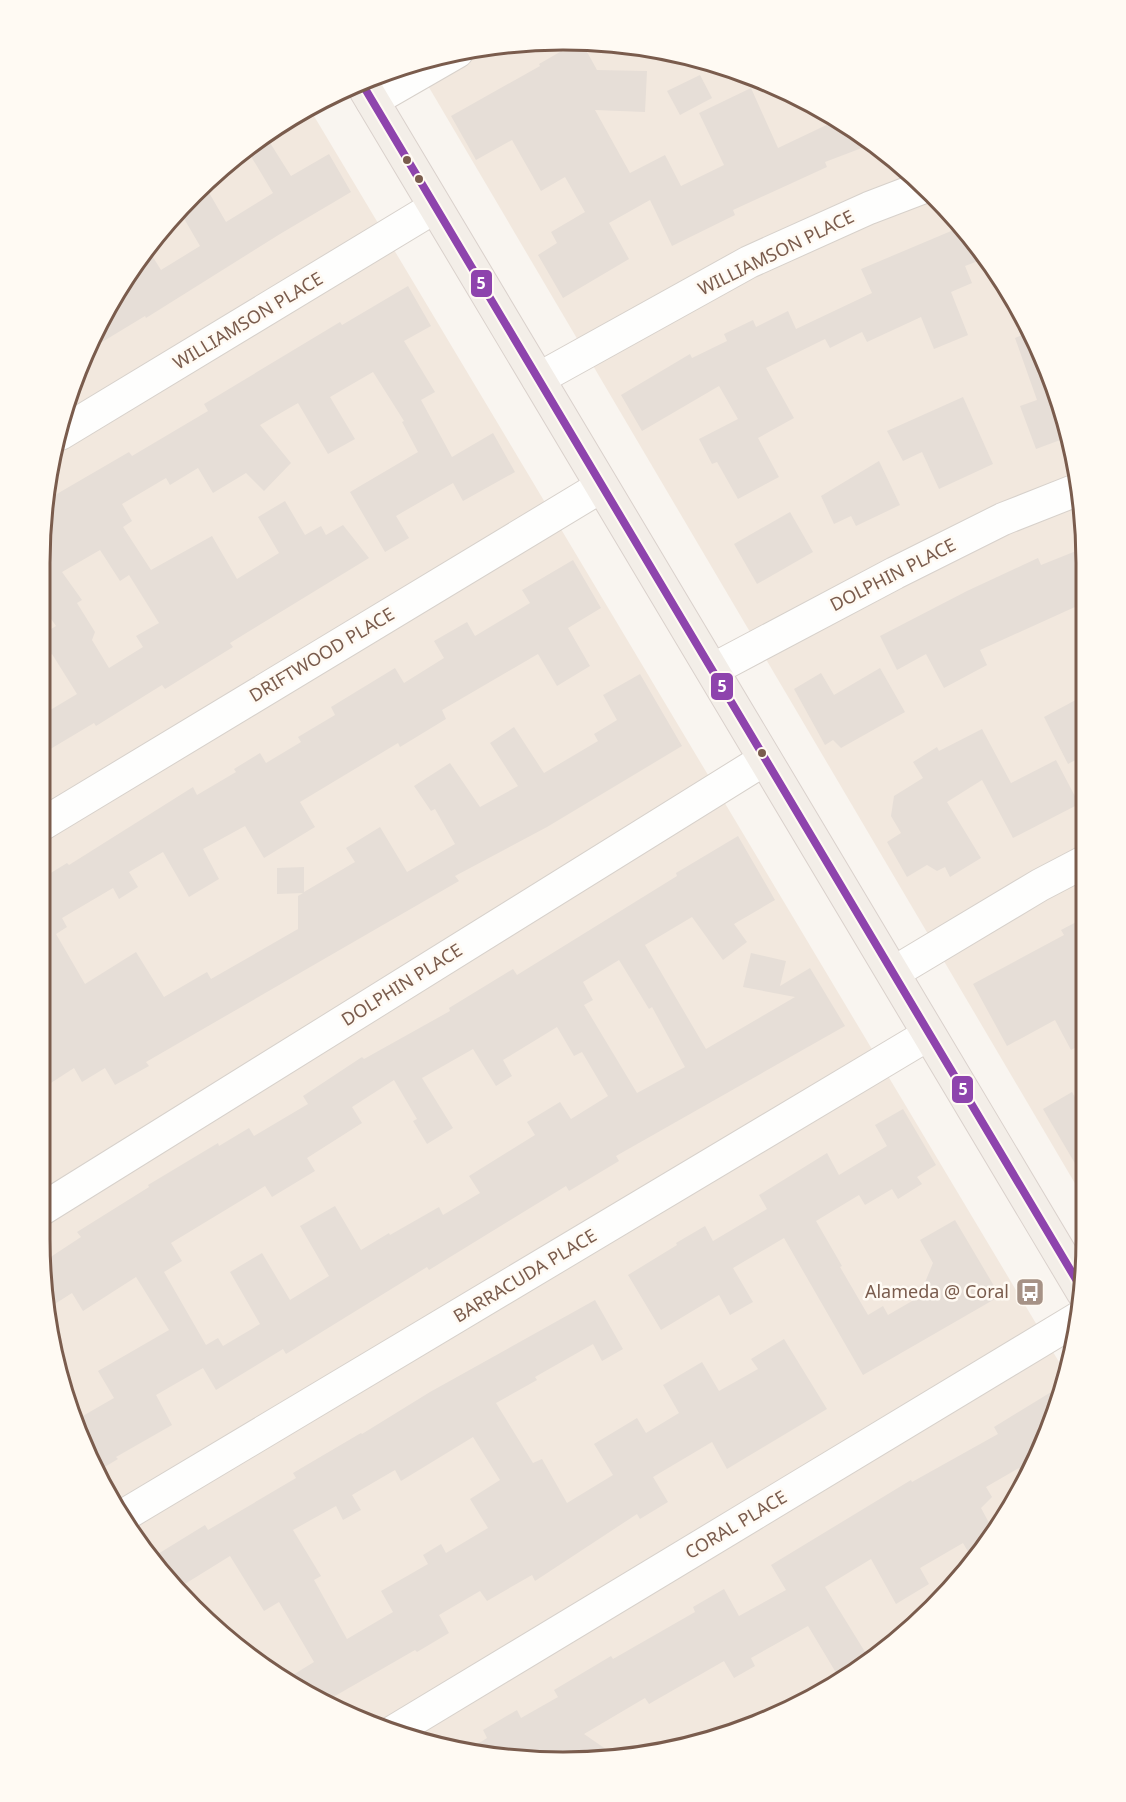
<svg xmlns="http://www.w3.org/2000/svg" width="1126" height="1802" font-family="'Noto Sans',sans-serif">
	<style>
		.residential { fill: #f2e8de }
		.building { fill: #e6ded7; fill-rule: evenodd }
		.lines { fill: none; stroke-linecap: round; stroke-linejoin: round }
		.minor-casing { stroke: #d7d1cb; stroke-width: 34 }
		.major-casing { stroke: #dad1cc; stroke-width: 35 }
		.minor { stroke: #fefefd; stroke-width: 32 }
		.major { stroke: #f3eee8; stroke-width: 33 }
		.bus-1-casing { stroke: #fffaf3; stroke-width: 12 }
		.bus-1 { stroke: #8e44ad; stroke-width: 8 }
		.bus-dot { fill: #7a5c4d; stroke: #fffaf3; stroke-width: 2 }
		.labels { text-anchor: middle; stroke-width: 5; stroke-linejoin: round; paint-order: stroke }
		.street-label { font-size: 18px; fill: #7a5c4d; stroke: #fffaf3 }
		.poi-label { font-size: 18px; fill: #7a5c4d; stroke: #fffaf3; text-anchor: end }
		.rim { fill: none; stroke: #7a5c4d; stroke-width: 3 }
		.line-badge { stroke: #fffaf3; stroke-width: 2 }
		.badge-label { font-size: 16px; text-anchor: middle; font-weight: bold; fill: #fff }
	</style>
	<rect width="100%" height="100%" fill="#f9f5f0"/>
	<g class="residential">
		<polygon points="598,40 699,57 795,93 882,148 957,218 1017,301 1069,427 1086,528 1083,1197 414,62 495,43"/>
		<polygon points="308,106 1065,1372 1047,1439 979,1558 854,1675 699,1745 529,1762 394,1735 244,1655 128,1530 67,1407 39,1239 43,495 79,363 147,244 218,169"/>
	</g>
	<g class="building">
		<polygon points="579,41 581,41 597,70 647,71 645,112 595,110 630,173 665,155 681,186 724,165 699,113 751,88 778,148 837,120 875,143 825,162 827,167 733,210 735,215 672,246 650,200 609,223 629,259 563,298 538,255 557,243 551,232 585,212 565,177 541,191 512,140 476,160 451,116 540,66 539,64"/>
		<polygon points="700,75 712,98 680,115 667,91"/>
		<polygon points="265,135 291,176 329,154 351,192 280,234 146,318 145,316 84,353 146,246 161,270 200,246 179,210 204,184 226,222 273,193 246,148"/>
		<polygon points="963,226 986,258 965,266 972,283 951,292 968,335 934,349 921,317 867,342 862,332 830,348 825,339 766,368 794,418 758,438 779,477 738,499 717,462 712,464 699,439 738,419 719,386 642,431 621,395 690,354 692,358 727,341 724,334 753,320 756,327 788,311 796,329 872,293 861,269"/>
		<path d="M 408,286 L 431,326 L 404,341 L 435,392 L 421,400 L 452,457 L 493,433 L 515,472 L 463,501 L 453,483 L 396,516 L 409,538 L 385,552 L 350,492 L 418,452 L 402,422 L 404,421 L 373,372 L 330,397 L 355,439 L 328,454 L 298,403 L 260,425 L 291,463 L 264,491 L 246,473 L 213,493 L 198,468 L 170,485 L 166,478 L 122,504 L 132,521 L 123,527 L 151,570 L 212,536 L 237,579 L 279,553 L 258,517 L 285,501 L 305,535 L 321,526 L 326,535 L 343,525 L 369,558 L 230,643 L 233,647 L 165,689 L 162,685 L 96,726 L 94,723 L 42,754 L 42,715 L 77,694 L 52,654 L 42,660 L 43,634 L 56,626 L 43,607 L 43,502 L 129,452 L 132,456 L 208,411 L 204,404 L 340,322 L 342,325 ZM 100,550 L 120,581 L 129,575 L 159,623 L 136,636 L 143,647 L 109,668 L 92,640 L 95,632 L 77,603 L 82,600 L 62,572 Z"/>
		<polygon points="1030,332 1069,427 1071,436 1036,449 1020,406 1037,400 1015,338"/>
		<polygon points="963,397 993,464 939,489 922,452 903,461 887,431"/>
		<polygon points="879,461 900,505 856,526 851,516 834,524 821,496"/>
		<polygon points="790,512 813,552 757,584 734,544"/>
		<polygon points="1086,547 1086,602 980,650 987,665 944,688 926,654 897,670 880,636 967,591 1038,558 1041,565"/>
		<polygon points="573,560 601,608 568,628 590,666 557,686 538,654 442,710 446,719 400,747 398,743 300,802 315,827 264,858 245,826 203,849 219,879 189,897 163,852 129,872 138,887 119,899 113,888 62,918 67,927 56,934 85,984 136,952 164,997 207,972 211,979 298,929 298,896 303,893 277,894 277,868 304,867 304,892 355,862 346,848 380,827 407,872 455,844 435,809 431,811 414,786 450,763 480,807 518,786 490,743 514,727 544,773 598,741 594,734 617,720 603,695 640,674 682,746 547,827 455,876 459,881 146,1062 149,1066 115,1085 105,1068 82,1082 74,1068 40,1090 41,879 67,863 69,865 193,787 197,795 236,772 234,769 260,753 266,763 301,742 298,737 335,715 331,707 395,668 404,683 444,658 434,641 467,622 475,636 530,603 522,590"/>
		<polygon points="880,668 905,712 841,748 833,740 825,745 794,689 821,673 834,695"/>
		<polygon points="1085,695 1085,755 1068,764 1044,717"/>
		<polygon points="982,729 1011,783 1056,760 1079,804 1013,838 982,780 947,802 981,858 950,877 945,867 937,871 927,865 907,877 887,842 901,833 891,816 894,796 923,778 913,762 937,747 939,751"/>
		<path d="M 738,836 L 775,900 L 734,924 L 747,942 L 723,960 L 692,917 L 645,945 L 706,1049 L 795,997 L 743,987 L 751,953 L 786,961 L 780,986 L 810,968 L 845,1026 L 616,1156 L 619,1161 L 569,1191 L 566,1186 L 429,1270 L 427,1267 L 286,1354 L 283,1349 L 216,1390 L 203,1368 L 156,1395 L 172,1425 L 116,1457 L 118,1459 L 98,1471 L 74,1421 L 114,1398 L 98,1371 L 169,1330 L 136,1277 L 83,1311 L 72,1293 L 50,1307 L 43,1262 L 81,1237 L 77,1232 L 149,1187 L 148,1185 L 218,1143 L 219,1146 L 249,1128 L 254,1136 L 308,1104 L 303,1096 L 362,1057 L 364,1059 L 450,1011 L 449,1008 L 513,969 L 517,975 L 677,876 L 676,873 ZM 619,960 L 649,1009 L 652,1007 L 685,1067 L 637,1093 L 584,1005 L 593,1000 L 583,982 ZM 557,1027 L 574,1056 L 582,1052 L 608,1096 L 571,1119 L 560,1102 L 527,1122 L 535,1135 L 469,1176 L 480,1193 L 443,1215 L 439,1207 L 390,1235 L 389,1233 L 361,1250 L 335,1206 L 300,1226 L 329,1276 L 290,1300 L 262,1253 L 230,1272 L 260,1324 L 223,1346 L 218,1338 L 206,1345 L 164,1272 L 182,1261 L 171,1243 L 265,1186 L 272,1197 L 315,1171 L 307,1158 L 362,1123 L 352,1107 L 394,1080 L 417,1119 L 413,1121 L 427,1144 L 453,1128 L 422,1078 L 473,1049 L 496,1086 L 512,1076 L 503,1060 Z"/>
		<polygon points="1084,918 1084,1043 1071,1050 1055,1020 1007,1046 973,984 1064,935 1061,930"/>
		<polygon points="1072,1092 1083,1112 1083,1177 1043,1109"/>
		<polygon points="903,1109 936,1165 917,1177 922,1184 898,1199 892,1189 865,1205 859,1195 816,1221 842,1266 840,1267 868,1315 883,1306 888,1315 919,1297 933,1263 920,1240 955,1220 1000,1296 863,1375 784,1238 733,1268 753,1302 730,1315 719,1295 661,1330 628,1275 677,1245 676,1243 705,1226 713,1241 767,1209 759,1195 827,1153 839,1175 887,1146 875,1125"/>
		<path d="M 595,1300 L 623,1349 L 602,1361 L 593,1344 L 535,1377 L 537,1380 L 496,1403 L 533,1463 L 542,1459 L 567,1503 L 613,1475 L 594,1444 L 637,1418 L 646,1433 L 679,1413 L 663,1385 L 702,1362 L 719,1391 L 758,1369 L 751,1359 L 784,1339 L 827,1409 L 727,1469 L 712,1442 L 653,1477 L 668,1502 L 640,1519 L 637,1514 L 535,1581 L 532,1575 L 487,1601 L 480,1591 L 439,1615 L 449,1633 L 417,1652 L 415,1650 L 328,1700 L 288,1678 L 314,1662 L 279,1602 L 264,1611 L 230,1556 L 180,1587 L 153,1557 L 205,1525 L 208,1530 L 296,1478 L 293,1473 L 361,1433 L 362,1434 L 430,1392 ZM 473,1437 L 500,1480 L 470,1499 L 488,1528 L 446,1553 L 441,1544 L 423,1555 L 428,1564 L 381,1591 L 393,1612 L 347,1639 L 314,1580 L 321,1576 L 293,1530 L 336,1506 L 343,1520 L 361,1510 L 352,1495 L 395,1470 L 401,1481 Z"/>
		<polygon points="1061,1386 1047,1439 1025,1478 1019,1468 986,1487 992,1497 981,1508 994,1532 974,1562 963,1543 920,1568 929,1584 896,1604 871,1559 825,1587 870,1660 854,1675 841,1681 808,1626 751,1658 755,1666 734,1678 724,1661 649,1704 645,1698 584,1734 613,1754 529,1762 468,1750 487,1738 483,1730 517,1710 521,1718 558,1697 554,1690 611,1656 613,1659 695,1612 693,1607 724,1589 739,1616 786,1590 771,1565 911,1480 912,1482 998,1434 994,1427"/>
	</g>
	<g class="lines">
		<g class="minor-casing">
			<g id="minor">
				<polyline points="372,101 457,52"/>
				<polyline points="538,379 749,262 869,208 924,187"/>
				<polyline points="60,434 435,207"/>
				<polyline points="712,670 895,573 1003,519 1079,489"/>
				<polyline points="41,825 602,486"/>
				<polyline points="893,973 1040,885 1084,862"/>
				<polyline points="39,1211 765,759"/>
				<polyline points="121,1517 929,1034"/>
				<polyline points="391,1733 1080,1317"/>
			</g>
		</g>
		<g class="major-casing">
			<polyline id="major" points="361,82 1083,1292"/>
		</g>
		<use href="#minor" class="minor"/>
		<use href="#major" class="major"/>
		<g class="bus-1-casing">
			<polyline id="bus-1" points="361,82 1083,1291"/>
		</g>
		<use href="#bus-1" class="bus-1"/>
	</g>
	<defs>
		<g id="bus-square" transform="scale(1.5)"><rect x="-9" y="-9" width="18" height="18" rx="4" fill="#a69286" stroke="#fffaf3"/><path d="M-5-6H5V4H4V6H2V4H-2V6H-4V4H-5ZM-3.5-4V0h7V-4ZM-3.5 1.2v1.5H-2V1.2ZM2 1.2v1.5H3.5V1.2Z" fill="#fff"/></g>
	</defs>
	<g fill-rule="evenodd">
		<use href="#bus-square" x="1030" y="1292"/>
	</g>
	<g class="bus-dot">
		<circle cx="407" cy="160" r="5"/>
		<circle cx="419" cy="179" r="5"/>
		<circle cx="762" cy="753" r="5"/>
	</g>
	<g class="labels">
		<g class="street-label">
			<text transform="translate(776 253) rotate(-26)" y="6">WILLIAMSON PLACE</text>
			<text transform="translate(248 321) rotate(-31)" y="6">WILLIAMSON PLACE</text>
			<text transform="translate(893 575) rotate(-27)" y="6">DOLPHIN PLACE</text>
			<text transform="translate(322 655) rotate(-31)" y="6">DRIFTWOOD PLACE</text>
			<text transform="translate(402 985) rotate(-32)" y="6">DOLPHIN PLACE</text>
			<text transform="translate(525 1276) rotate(-31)" y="6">BARRACUDA PLACE</text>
			<text transform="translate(736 1525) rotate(-31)" y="6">CORAL PLACE</text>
		</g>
		<g class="poi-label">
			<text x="1009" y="1298">Alameda @ Coral</text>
		</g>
	</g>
	<path d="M0 0H1126V1802H0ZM563 50H563A513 513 0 0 1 1076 563V1239A513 513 0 0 1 563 1752H563A513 513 0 0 1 50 1239V563A513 513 0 0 1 563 50Z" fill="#fffaf3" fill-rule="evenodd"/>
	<path class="rim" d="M563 50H563A513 513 0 0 1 1076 563V1239A513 513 0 0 1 563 1752H563A513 513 0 0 1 50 1239V563A513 513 0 0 1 563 50Z"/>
	<g class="line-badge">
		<rect x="470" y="269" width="23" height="29" rx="6" fill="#8e44ad"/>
		<rect x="710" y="672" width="24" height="29" rx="6" fill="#8e44ad"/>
		<rect x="951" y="1075" width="23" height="29" rx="6" fill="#8e44ad"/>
	</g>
	<g class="badge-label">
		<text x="481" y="289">5</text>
		<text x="722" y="692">5</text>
		<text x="963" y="1095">5</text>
	</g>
</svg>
